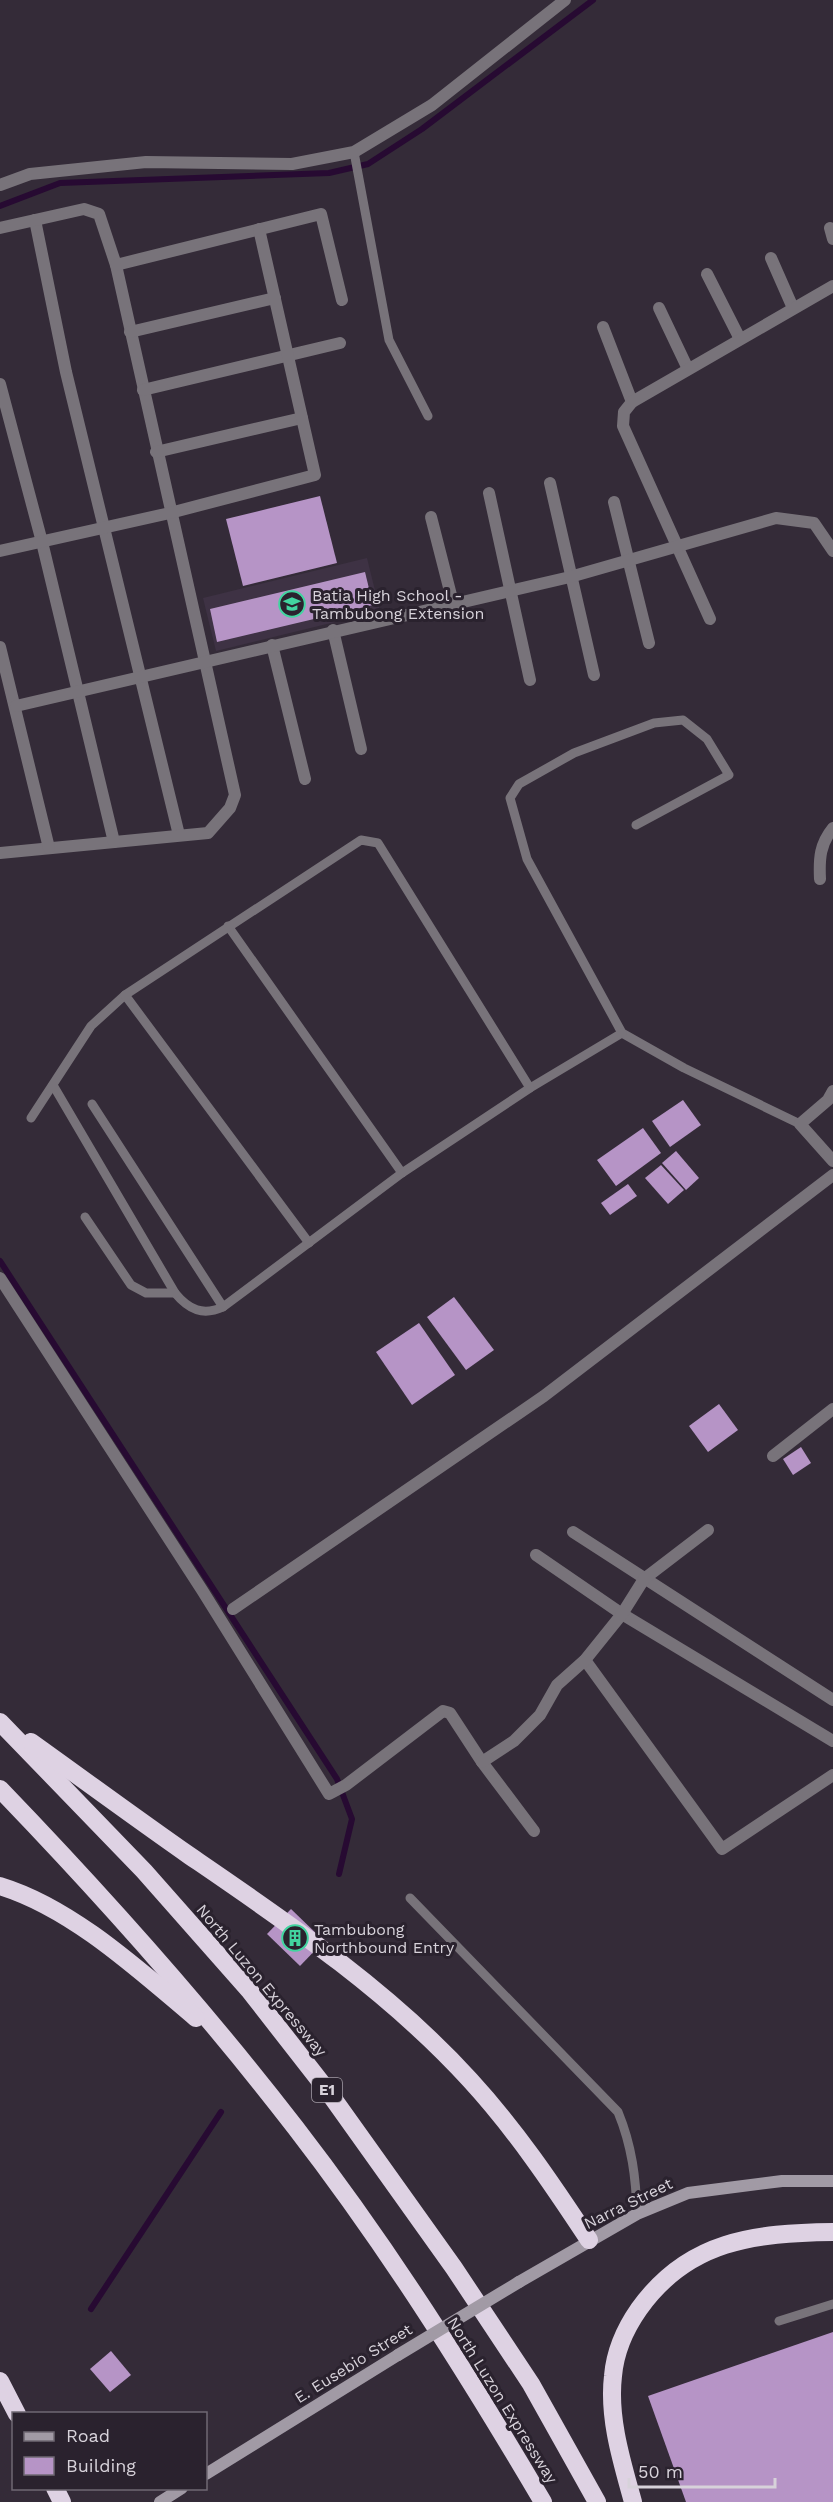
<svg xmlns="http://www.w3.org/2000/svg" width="833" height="2502" font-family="'Work Sans',sans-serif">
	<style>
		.built { fill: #3e3244 }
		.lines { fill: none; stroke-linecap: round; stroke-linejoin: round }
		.stream { stroke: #270a32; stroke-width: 6 }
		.building { fill: #b694c6 }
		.lane { stroke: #78737a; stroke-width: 9 }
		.street { stroke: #78737a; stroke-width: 12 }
		.secondary { stroke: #a19aa5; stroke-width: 12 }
		.highway { stroke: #ded2e3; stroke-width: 18 }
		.secondary-bridge { stroke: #a19aa5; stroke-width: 12 }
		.labels { text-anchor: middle; stroke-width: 6; stroke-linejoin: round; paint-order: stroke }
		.shield { fill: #2a222e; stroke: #a39da6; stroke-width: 1.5 }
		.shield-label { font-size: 15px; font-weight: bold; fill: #d7d2da }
		.poi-label { font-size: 16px; fill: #d7d2da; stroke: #2a222e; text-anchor: start }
		.street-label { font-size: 16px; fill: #d7d2da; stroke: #2a222e }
	</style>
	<rect width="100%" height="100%" fill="#342b38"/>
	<polygon class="built" points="367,558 380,611 216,651 203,598"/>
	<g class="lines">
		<g class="stream">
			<polyline points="0,206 60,183 329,173 368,164 422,129 593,0"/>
			<polyline points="0,1261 337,1779 352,1819 339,1874"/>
			<polyline points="91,2309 221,2112"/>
		</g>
	</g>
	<g class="building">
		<polygon points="320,496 337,563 243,586 226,519"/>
		<polygon points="365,572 373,605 217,642 210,609"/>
		<polygon points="683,1100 701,1125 670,1147 652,1121"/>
		<polygon points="643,1128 661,1153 616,1186 597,1160"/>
		<polygon points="676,1151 699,1178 686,1190 662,1163"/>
		<polygon points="661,1165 684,1190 668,1204 645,1178"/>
		<polygon points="628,1184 637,1196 610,1215 601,1203"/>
		<polygon points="454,1297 494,1350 466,1370 427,1317"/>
		<polygon points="419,1323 455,1375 412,1405 376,1352"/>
		<polygon points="719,1404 738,1430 708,1452 689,1426"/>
		<polygon points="801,1447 811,1463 793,1475 783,1459"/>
		<polygon points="291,1909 324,1941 300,1966 267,1934"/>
		<polygon points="833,2332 833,2502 686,2502 648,2396"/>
		<polygon points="111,2351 131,2375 110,2392 90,2369"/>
	</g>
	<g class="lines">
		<g class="lane">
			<polyline points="354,152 389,340 428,416"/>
			<polyline points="636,825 729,775 707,739 683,720 654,723 574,753 519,784 510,798 527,859 622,1033 684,1068 800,1124"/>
			<polyline points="228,926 402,1173"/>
			<path d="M 53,1085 L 175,1293 C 189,1310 203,1316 223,1307"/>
			<polyline points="92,1104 223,1307 402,1173 530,1088 622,1033"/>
			<polyline points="31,1118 91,1026 125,995"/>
			<polyline points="85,1217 131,1285 146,1293 175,1293"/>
			<polyline points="309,1243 125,995 361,840 378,843 530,1088"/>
			<path d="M 410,1898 L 618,2112 C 632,2146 636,2178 637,2214"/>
			<polyline points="779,2321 833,2304"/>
		</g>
		<g class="street">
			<polyline points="0,185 30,174 146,162 292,164 354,152 432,105 565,0"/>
			<polyline points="35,220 66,372 179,835"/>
			<polyline points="0,228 84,209 99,214 116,265 235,795 230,808 208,833 0,853"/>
			<polyline points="830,228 833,239"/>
			<polyline points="771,258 793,308"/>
			<polyline points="116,265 321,214 342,300"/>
			<polyline points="707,274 740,339"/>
			<polyline points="659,308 688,369"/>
			<polyline points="603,327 632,402"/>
			<polyline points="130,332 275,298"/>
			<polyline points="0,384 42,542 114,842"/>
			<polyline points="143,390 340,343"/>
			<polyline points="156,452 302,418"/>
			<polyline points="550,483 594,675"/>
			<polyline points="489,493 530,680"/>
			<polyline points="614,502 649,643"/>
			<polyline points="431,517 453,603"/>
			<polyline points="0,551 170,513 315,475 259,229"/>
			<polyline points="710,619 623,426 624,412 632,402 833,286"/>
			<polyline points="333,630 361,749"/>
			<polyline points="272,645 305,779"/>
			<polyline points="0,647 49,848"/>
			<polyline points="16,706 570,577 776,518 814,523 833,551"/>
			<path d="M 820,879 C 819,858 820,844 833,828"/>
			<polyline points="833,1091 828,1100 800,1124 833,1161"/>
			<polyline points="0,1278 202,1590 329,1794 346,1785 443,1711 450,1713 482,1762 534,1831"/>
			<polyline points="773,1456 833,1409"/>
			<polyline points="573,1532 833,1700"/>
			<polyline points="536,1555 622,1614 833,1741"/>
			<polyline points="233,1609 544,1396 833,1175"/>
			<polyline points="585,1660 722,1849 833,1775"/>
			<polyline points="482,1762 514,1741 540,1715 557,1685 585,1660 622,1614 644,1579 708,1530"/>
		</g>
		<g class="secondary">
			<polyline points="519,2282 637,2214 688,2193 782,2181 833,2181"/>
			<polyline points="206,2474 398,2355"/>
			<polyline points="160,2502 182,2488"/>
		</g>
		<g class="highway">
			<polyline points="0,1722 144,1871 249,1990 327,2090 454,2268 531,2384 597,2502"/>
			<path d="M 31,1742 C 84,1780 137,1819 190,1856 C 288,1923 389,1991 470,2080 C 515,2129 552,2184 589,2240"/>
			<path d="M 0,1789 C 104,1897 204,2009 295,2127 C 387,2246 467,2373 543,2502"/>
			<path d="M 0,1886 C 72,1908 139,1970 196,2018"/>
			<polyline points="0,2381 17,2414"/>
			<polyline points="55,2488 62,2502"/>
			<path d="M 633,2502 C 622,2462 608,2418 613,2376 C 615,2352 625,2329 639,2309 C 688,2240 755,2233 833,2232"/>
		</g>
		<polyline class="secondary-bridge" points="398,2355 519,2282"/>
	</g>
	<defs>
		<g id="school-ring" transform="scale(1.35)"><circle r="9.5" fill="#2a222e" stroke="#42d4a0" stroke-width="1.5"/><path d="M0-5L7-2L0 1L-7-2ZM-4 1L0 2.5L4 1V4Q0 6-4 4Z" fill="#42d4a0"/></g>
		<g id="building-ring" transform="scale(1.35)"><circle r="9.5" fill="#2a222e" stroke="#42d4a0" stroke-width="1.5"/><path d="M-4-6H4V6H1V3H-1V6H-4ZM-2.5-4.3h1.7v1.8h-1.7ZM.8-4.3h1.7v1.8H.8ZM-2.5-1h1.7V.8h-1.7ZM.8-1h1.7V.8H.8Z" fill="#42d4a0"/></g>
	</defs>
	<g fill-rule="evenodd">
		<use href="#school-ring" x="292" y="604"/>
		<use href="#building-ring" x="295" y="1938"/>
	</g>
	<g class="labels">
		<rect class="shield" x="312" y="2078" width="30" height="24" rx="4.5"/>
		<g class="shield-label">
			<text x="327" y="2095">E1</text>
		</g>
		<g class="poi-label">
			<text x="312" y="601">Batia High School -<tspan x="312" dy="18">Tambubong Extension</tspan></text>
			<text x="314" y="1935">Tambubong<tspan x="314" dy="18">Northbound Entry</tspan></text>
		</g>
		<g class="street-label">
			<text transform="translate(262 1980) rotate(50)" y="6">North Luzon Expressway</text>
			<text transform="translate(628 2203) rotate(-26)" y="6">Narra Street</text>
			<text transform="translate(353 2363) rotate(-32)" y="6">E. Eusebio Street</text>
			<text transform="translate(503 2400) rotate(58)" y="6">North Luzon Expressway</text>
		</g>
	</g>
	<rect x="12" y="2412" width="195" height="78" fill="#2a222e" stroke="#6f6873" stroke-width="1.5"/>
	<rect x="24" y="2432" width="30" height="9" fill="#a19aa5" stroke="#6f6873" stroke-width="1.5"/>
	<text x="66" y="2442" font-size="18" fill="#d7d2da">Road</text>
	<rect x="24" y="2457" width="30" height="18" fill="#b694c6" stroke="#6f6873" stroke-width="1.5"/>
	<text x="66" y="2472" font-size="18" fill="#d7d2da">Building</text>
	<path d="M629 2478v9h146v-9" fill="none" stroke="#d7d2da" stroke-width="3"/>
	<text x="638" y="2478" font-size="18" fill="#d7d2da" stroke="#2a222e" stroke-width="4.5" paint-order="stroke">50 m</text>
</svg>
